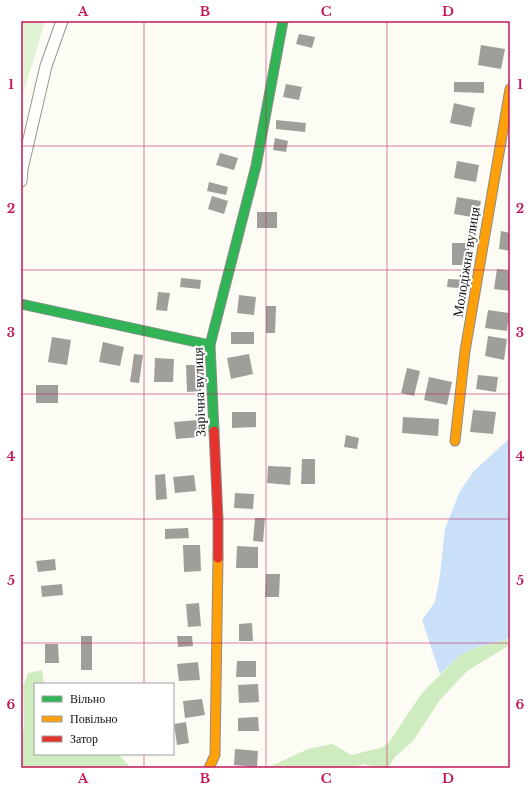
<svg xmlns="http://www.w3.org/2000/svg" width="531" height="789" font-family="'Libre Baskerville',serif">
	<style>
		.green { fill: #e0f3d4 }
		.forest { fill: #cfecc1 }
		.water { fill: #cadff8 }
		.building { fill: #a09e9a }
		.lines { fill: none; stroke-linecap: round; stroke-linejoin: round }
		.street-casing { stroke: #969693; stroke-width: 13 }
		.fast-casing { stroke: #8d8d8a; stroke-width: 11 }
		.slow-casing { stroke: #8d8d8a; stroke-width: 11 }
		.jam-casing { stroke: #8d8d8a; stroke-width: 11 }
		.street { stroke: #fffffe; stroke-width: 11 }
		.fast { stroke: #30b455; stroke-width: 9 }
		.slow { stroke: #ff9f0a; stroke-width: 9 }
		.jam { stroke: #e5322d; stroke-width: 9 }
		.grid { fill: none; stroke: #c2185b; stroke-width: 1; stroke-opacity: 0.55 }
		.labels { text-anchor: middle; stroke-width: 4; stroke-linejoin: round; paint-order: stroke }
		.street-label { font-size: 14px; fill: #101010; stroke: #fff }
		.neatline { fill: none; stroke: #c2185b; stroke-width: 1.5 }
		.grid-label { font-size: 13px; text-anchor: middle; font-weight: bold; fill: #c2185b }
	</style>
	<rect width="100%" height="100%" fill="#fcfcf5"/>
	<polygon class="green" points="21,21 45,21 21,101"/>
	<g class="forest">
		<polygon points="507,639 508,646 467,671 440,700 413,741 395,757 388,768 380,768 364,764 350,768 269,768 271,766 308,749 332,744 352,755 383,747 389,742 422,693 459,656 474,648"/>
		<polygon points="42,670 44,684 35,684 35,754 118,754 131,768 21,768 21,742 24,726 23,687 28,673"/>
	</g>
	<polygon class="water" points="510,438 510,635 507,639 474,648 459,656 440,674 422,620 435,602 440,575 445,529 460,491 474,471"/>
	<g class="building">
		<polygon points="299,34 315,37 312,48 296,44"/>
		<polygon points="481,45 505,49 501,69 478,65"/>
		<polygon points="454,82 484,82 484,93 454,92"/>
		<polygon points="286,84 302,87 299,100 283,97"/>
		<polygon points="454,103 475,108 471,127 450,123"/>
		<polygon points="276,120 306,123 305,132 276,129"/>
		<polygon points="275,138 288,141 286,152 273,150"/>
		<polygon points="220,153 238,158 234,170 216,165"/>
		<polygon points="457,161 479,165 476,182 454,178"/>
		<polygon points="209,182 228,187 226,195 207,191"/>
		<polygon points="212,196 228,201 224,214 208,209"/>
		<polygon points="457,197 481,201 478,218 454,214"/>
		<rect x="257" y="212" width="20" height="16"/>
		<polygon points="501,231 510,233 510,251 499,249"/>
		<rect x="452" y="243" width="17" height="22"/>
		<polygon points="497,269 510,271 510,291 494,289"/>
		<polygon points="181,278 201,280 200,289 180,287"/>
		<polygon points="448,279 469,280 468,289 447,287"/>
		<polygon points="158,292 170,293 167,311 156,310"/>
		<polygon points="239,295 256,297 254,315 237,313"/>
		<polygon points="266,306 276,306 275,333 266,333"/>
		<polygon points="488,310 509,313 507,331 485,328"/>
		<rect x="231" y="332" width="23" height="12"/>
		<polygon points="488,336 507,339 504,360 485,356"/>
		<polygon points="52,337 71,340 67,365 48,362"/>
		<polygon points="103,342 124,347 120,366 99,362"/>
		<polygon points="134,354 143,355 139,383 130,382"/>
		<polygon points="249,354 253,374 231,379 227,358"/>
		<polygon points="155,358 174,359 173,382 154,382"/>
		<polygon points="186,365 200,365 201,391 187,392"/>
		<polygon points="407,368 420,371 414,396 401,393"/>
		<polygon points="478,375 498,377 496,392 476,389"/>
		<polygon points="429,377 452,382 447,405 424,400"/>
		<rect x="36" y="385" width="22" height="18"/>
		<polygon points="473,410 496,412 493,434 470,432"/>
		<polygon points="232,412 256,412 256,427 232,428"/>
		<polygon points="403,417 439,419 438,436 402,433"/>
		<polygon points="198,420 200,437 176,439 174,422"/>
		<polygon points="346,435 359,438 357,449 344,447"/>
		<polygon points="302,459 315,459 315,484 301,484"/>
		<polygon points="268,466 291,467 290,485 267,483"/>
		<polygon points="165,474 167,499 156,500 155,475"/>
		<polygon points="194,475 196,491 175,493 173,477"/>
		<polygon points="235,493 254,494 253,509 234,508"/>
		<polygon points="255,518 265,518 263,542 253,541"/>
		<polygon points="188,528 189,538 165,539 165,529"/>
		<polygon points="183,545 200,545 201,571 184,572"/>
		<polygon points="237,546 258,547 258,568 236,568"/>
		<polygon points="55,559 56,570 38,572 36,561"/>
		<polygon points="266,574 280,574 279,597 265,597"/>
		<polygon points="62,584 63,595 42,597 41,586"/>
		<polygon points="199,603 201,626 188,627 186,604"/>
		<polygon points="252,623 253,641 239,641 239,624"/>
		<rect x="81" y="636" width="11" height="34"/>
		<polygon points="177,636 192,636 193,646 178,647"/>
		<polygon points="45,644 58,644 59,663 45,663"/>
		<polygon points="237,661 256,661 256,677 236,677"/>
		<polygon points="198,662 200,680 179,681 177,664"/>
		<polygon points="258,684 259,702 239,703 238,685"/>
		<polygon points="202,699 205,715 185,718 183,701"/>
		<polygon points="258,717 259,731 238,731 238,718"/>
		<polygon points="186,722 189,743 177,745 174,724"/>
		<polygon points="235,749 258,751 257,767 234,765"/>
	</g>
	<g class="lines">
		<g class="street-casing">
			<polyline id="street" points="21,181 22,169 46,66 62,21"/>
		</g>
		<g class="fast-casing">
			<g id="fast">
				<polyline points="21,304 210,345"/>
				<polyline points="214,431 210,345 256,166 283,21"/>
			</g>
		</g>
		<g class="slow-casing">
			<g id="slow">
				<polyline points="455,441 465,351 510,89"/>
				<polyline points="209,768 215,755 218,558"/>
			</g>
		</g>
		<g class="jam-casing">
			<polyline id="jam" points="214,431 218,519 218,558"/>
		</g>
		<use href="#street" class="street"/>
		<use href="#fast" class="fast"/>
		<use href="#slow" class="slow"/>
		<use href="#jam" class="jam"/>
	</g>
	<path class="grid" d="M 144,21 L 144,684M 266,21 L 266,768M 387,21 L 387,768M 21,146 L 510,146M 21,270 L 510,270M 21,394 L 510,394M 21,519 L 510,519M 21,643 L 510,643M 144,754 L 144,768"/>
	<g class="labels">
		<g class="street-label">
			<text transform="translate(466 262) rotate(-81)" y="5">Молодіжна вулиця</text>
			<text transform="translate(199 392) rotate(-92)" y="5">Зарічна вулиця</text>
		</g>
	</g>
	<rect width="531" height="789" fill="none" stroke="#ffffff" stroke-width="44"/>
	<rect x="34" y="683" width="140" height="72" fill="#ffffff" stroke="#9f9f9f"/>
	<rect x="42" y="696" width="20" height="6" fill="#30b455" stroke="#9f9f9f"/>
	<text x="70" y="703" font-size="12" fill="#101010">Вільно</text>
	<rect x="42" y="716" width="20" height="6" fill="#ff9f0a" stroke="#9f9f9f"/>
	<text x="70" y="723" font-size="12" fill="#101010">Повільно</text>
	<rect x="42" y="736" width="20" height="6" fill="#e5322d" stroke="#9f9f9f"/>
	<text x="70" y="743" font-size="12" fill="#101010">Затор</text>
	<rect x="22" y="22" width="487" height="745" class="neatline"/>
	<g class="grid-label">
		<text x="83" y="16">A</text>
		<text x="205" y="16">B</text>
		<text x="326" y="16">C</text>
		<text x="448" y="16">D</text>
		<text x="11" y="89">1</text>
		<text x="520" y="89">1</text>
		<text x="11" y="213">2</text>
		<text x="520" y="213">2</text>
		<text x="11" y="337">3</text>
		<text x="520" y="337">3</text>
		<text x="11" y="461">4</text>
		<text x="520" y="461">4</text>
		<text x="11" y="585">5</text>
		<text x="520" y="585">5</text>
		<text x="11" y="709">6</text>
		<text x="520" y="709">6</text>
		<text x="83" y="783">A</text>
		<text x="205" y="783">B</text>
		<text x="326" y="783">C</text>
		<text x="448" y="783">D</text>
	</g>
</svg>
